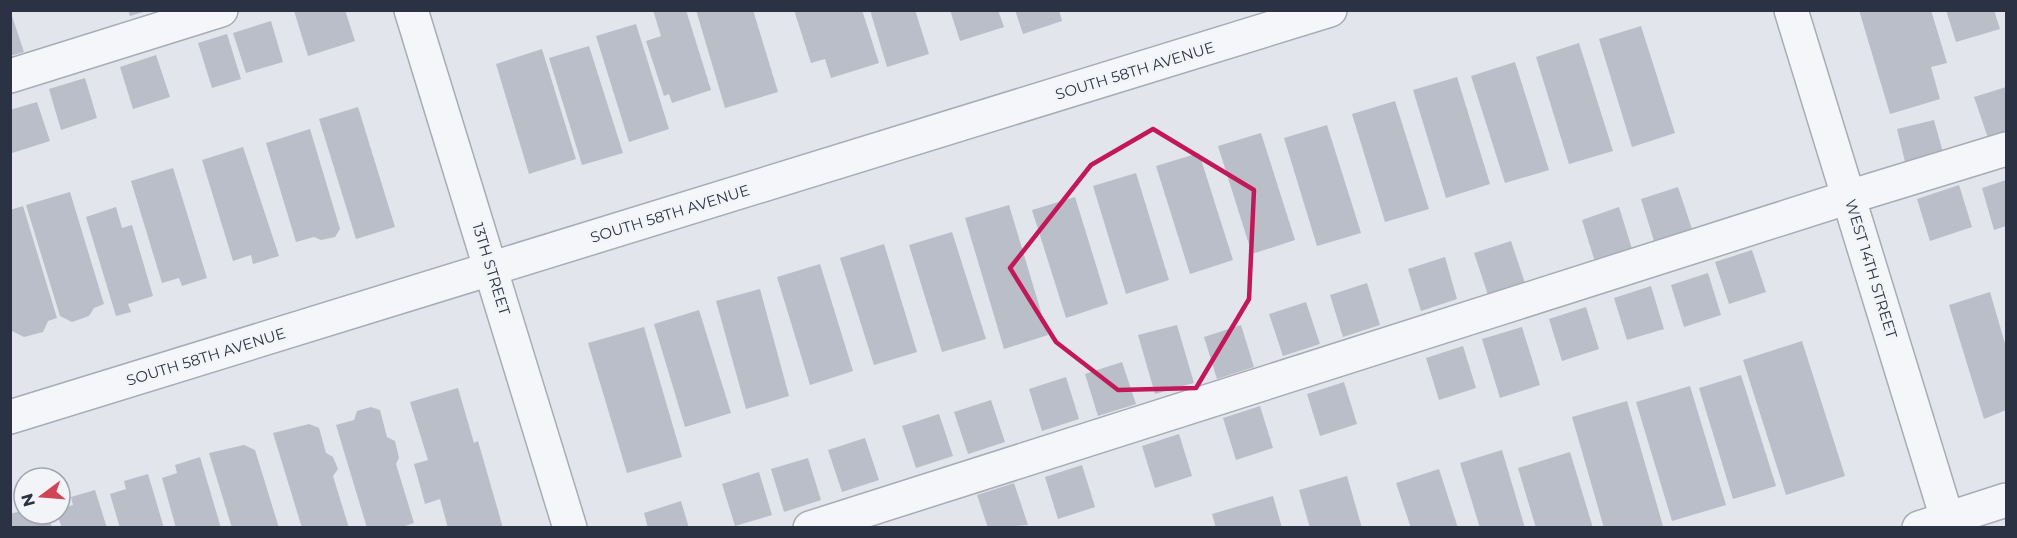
<svg xmlns="http://www.w3.org/2000/svg" width="2017" height="538" font-family="Montserrat,sans-serif">
	<style>
		.building { fill: #b9bec8 }
		.lines { fill: none; stroke-linecap: round; stroke-linejoin: round }
		.minor-casing { stroke: #a7acb5; stroke-width: 36 }
		.minor { stroke: #f5f6f9; stroke-width: 33 }
		.marked { fill: none; stroke: #c2185b; stroke-width: 4.5; stroke-linejoin: round }
		.labels { text-anchor: middle; stroke-width: 5; stroke-linejoin: round; paint-order: stroke }
		.street-label { font-size: 15px; fill: #2a3243; stroke: #f2f4f8 }
	</style>
	<rect width="100%" height="100%" fill="#e2e5eb"/>
	<g class="building">
		<polygon points="10,10 24,52 10,56"/>
		<polygon points="128,10 147,10 147,11 130,16"/>
		<polygon points="345,10 355,41 308,56 294,11"/>
		<polygon points="653,10 686,10 711,90 672,103 669,94 664,96 646,41 661,36"/>
		<polygon points="696,10 753,10 778,92 725,108"/>
		<polygon points="794,10 862,10 879,63 831,78 825,59 811,63"/>
		<polygon points="870,10 915,10 929,54 887,67"/>
		<polygon points="950,10 998,10 1004,27 960,41"/>
		<polygon points="1015,10 1059,10 1062,21 1023,34"/>
		<polygon points="1859,10 1931,10 1947,63 1931,67 1940,99 1890,114"/>
		<polygon points="1946,10 1994,10 2000,29 1956,42"/>
		<polygon points="271,21 283,62 246,73 233,33"/>
		<polygon points="636,24 669,129 629,142 596,36"/>
		<polygon points="1641,26 1675,133 1632,147 1599,39"/>
		<polygon points="227,34 241,79 212,88 198,43"/>
		<polygon points="1579,43 1613,151 1569,164 1536,57"/>
		<polygon points="589,46 623,153 582,165 549,58"/>
		<polygon points="542,49 576,159 529,174 496,64"/>
		<polygon points="156,55 170,97 133,109 120,67"/>
		<polygon points="1515,62 1549,170 1505,183 1471,76"/>
		<polygon points="1457,77 1490,184 1446,198 1413,90"/>
		<polygon points="85,78 97,118 61,130 49,89"/>
		<polygon points="2006,87 2006,132 1988,138 1974,97"/>
		<polygon points="1395,101 1429,209 1385,222 1352,114"/>
		<polygon points="37,102 50,141 12,153 10,110"/>
		<polygon points="358,107 395,227 356,239 319,119"/>
		<polygon points="1934,120 1944,156 1906,166 1897,129"/>
		<polygon points="1327,125 1361,233 1317,246 1284,138"/>
		<polygon points="310,129 340,229 335,237 321,240 314,237 296,242 266,143"/>
		<polygon points="1261,133 1295,240 1252,254 1218,146"/>
		<polygon points="243,147 279,256 253,264 251,255 233,261 202,160"/>
		<polygon points="1199,153 1233,260 1190,274 1156,166"/>
		<polygon points="173,168 207,278 182,286 179,278 162,283 131,181"/>
		<polygon points="1136,173 1169,280 1126,294 1093,186"/>
		<polygon points="2006,180 2006,226 1994,230 1982,188"/>
		<polygon points="1959,185 1972,227 1930,241 1917,199"/>
		<polygon points="1678,187 1692,229 1654,241 1641,199"/>
		<polygon points="70,192 104,304 94,308 89,316 72,322 60,316 26,205"/>
		<polygon points="1075,197 1108,304 1066,318 1032,210"/>
		<polygon points="1009,205 1048,335 1004,349 965,218"/>
		<polygon points="23,206 57,318 48,321 43,332 24,337 12,331 10,325 10,210"/>
		<polygon points="116,207 122,228 132,225 153,296 128,304 131,312 116,316 86,217"/>
		<polygon points="1619,207 1632,249 1595,262 1582,220"/>
		<polygon points="952,232 986,339 942,352 909,245"/>
		<polygon points="1511,241 1525,283 1488,295 1474,253"/>
		<polygon points="884,244 917,352 874,365 840,258"/>
		<polygon points="1752,250 1766,292 1729,304 1715,262"/>
		<polygon points="1445,257 1457,299 1421,311 1408,269"/>
		<polygon points="820,264 853,371 810,385 777,277"/>
		<polygon points="1708,273 1721,315 1684,327 1671,285"/>
		<polygon points="1367,283 1380,325 1343,337 1330,295"/>
		<polygon points="1651,286 1664,329 1627,340 1614,298"/>
		<polygon points="760,289 789,396 746,409 716,301"/>
		<polygon points="1990,292 2006,347 2006,410 1984,419 1949,305"/>
		<polygon points="1306,302 1320,344 1283,356 1269,314"/>
		<polygon points="1586,307 1599,349 1562,361 1549,319"/>
		<polygon points="699,310 731,413 685,427 654,324"/>
		<polygon points="1177,325 1194,383 1155,394 1138,335"/>
		<polygon points="1241,325 1254,367 1217,379 1204,337"/>
		<polygon points="644,327 682,457 627,473 588,343"/>
		<polygon points="1522,327 1540,385 1500,398 1482,339"/>
		<polygon points="1802,341 1845,476 1786,495 1743,360"/>
		<polygon points="1463,346 1476,388 1439,400 1426,358"/>
		<polygon points="1122,362 1136,404 1098,416 1085,374"/>
		<polygon points="1741,375 1776,486 1733,499 1699,388"/>
		<polygon points="1066,377 1079,419 1042,431 1029,389"/>
		<polygon points="1344,382 1357,424 1320,436 1307,394"/>
		<polygon points="1690,386 1726,505 1672,521 1636,402"/>
		<polygon points="458,388 474,443 478,441 503,528 448,528 440,499 425,504 414,464 428,460 410,402"/>
		<polygon points="991,400 1005,442 968,454 954,412"/>
		<polygon points="1627,401 1663,526 1658,528 1604,528 1572,417"/>
		<polygon points="1260,406 1273,448 1236,460 1223,418"/>
		<polygon points="371,407 380,410 387,437 395,441 399,458 396,464 414,523 399,528 367,528 336,425 354,420 357,411"/>
		<polygon points="939,414 953,456 916,468 902,426"/>
		<polygon points="309,424 319,428 326,453 333,457 338,469 333,476 349,528 302,528 273,433"/>
		<polygon points="1179,434 1192,476 1155,488 1142,446"/>
		<polygon points="865,438 879,480 842,492 828,450"/>
		<polygon points="244,445 255,450 279,528 232,528 209,453"/>
		<polygon points="1502,450 1525,528 1480,528 1460,463"/>
		<polygon points="1570,452 1593,528 1536,528 1518,468"/>
		<polygon points="200,457 221,528 176,528 162,478 177,473 175,465"/>
		<polygon points="808,458 821,500 784,512 771,469"/>
		<polygon points="1082,465 1095,507 1058,519 1045,477"/>
		<polygon points="1439,469 1458,528 1411,528 1396,483"/>
		<polygon points="759,472 772,515 735,526 722,484"/>
		<polygon points="148,474 164,528 120,528 110,494 126,489 124,481"/>
		<polygon points="1347,476 1362,528 1310,528 1299,490"/>
		<polygon points="1014,483 1028,525 988,528 977,495"/>
		<polygon points="95,490 107,528 62,528 57,514 60,514 60,509 73,505 71,497"/>
		<polygon points="1273,496 1282,528 1216,528 1212,514"/>
		<polygon points="681,501 689,528 648,528 644,513"/>
		<polygon points="24,510 24,514 48,514 52,528 10,528 10,514"/>
	</g>
	<g class="lines">
		<g class="minor-casing">
			<g id="minor">
				<polyline points="411,10 570,528"/>
				<polyline points="1791,10 1950,528"/>
				<polyline points="10,76 221,10"/>
				<polyline points="10,417 1330,10"/>
				<polyline points="810,528 1849,197 2006,149"/>
				<polyline points="1919,528 2006,500"/>
			</g>
		</g>
		<use href="#minor" class="minor"/>
	</g>
	<path class="marked" d="M 1153,129 L 1254,190 L 1249,299 L 1196,388 L 1118,390 L 1056,342 L 1010,268 L 1091,165 Z"/>
	<g class="labels">
		<g class="street-label">
			<text transform="translate(1135 71) rotate(-17)" y="5">SOUTH 58TH AVENUE</text>
			<text transform="translate(670 214) rotate(-17)" y="5">SOUTH 58TH AVENUE</text>
			<text transform="translate(491 269) rotate(73)" y="5">13TH STREET</text>
			<text transform="translate(1871 269) rotate(73)" y="5">WEST 14TH STREET</text>
			<text transform="translate(206 357) rotate(-17)" y="5">SOUTH 58TH AVENUE</text>
		</g>
	</g>
	<rect width="2017" height="538" fill="none" stroke="#2a3243" stroke-width="24"/>
	<g transform="translate(42 496) rotate(254)"><circle r="28" fill="#f2f4f8" stroke="#a2a6b0" stroke-width="1.5"/>
	<path d="M0-4.5L10 22L0 15L-10 22Z" fill="#d14656"/>
	<text y="-9" font-size="16" font-weight="bold" text-anchor="middle" fill="#2a3243">N</text>
	</g>
</svg>
